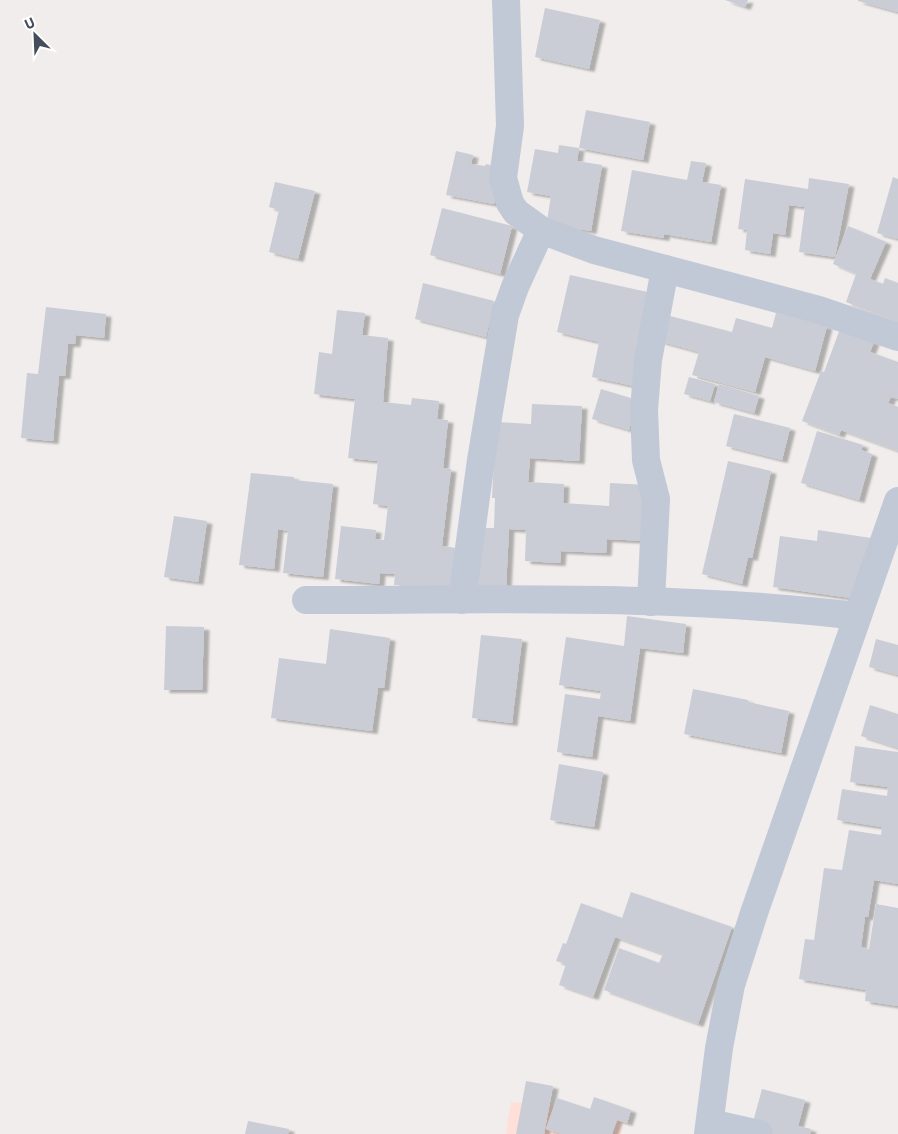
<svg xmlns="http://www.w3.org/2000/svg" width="898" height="1134" font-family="'IBM Plex Sans',sans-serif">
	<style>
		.medical { fill: #fee0d8 }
		.building { fill: #cacdd5; filter: url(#shadow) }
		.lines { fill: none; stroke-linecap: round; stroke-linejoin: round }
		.minor { stroke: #c1c9d6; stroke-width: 28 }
	</style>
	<defs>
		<filter id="shadow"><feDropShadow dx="5.5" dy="3" stdDeviation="1" flood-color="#0004"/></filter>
	</defs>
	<rect width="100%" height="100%" fill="#f0edec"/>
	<polygon class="medical" points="511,1102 624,1113 621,1134 506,1134"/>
	<g class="building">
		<polygon points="725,0 748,0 745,7"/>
		<polygon points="858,0 898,0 898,12 858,1"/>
		<polygon points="545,8 600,20 589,69 535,57"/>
		<polygon points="586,110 650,122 643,160 579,148"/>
		<polygon points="559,145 579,148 577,161 602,165 591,231 560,226 547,221 551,196 527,192 535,149 558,153"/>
		<polygon points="456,151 473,155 471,164 485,166 486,164 502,168 494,204 446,195"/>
		<polygon points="691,161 706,163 702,182 721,185 711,242 664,234 664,238 621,231 632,170 687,180"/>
		<polygon points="893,177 898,179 898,239 877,233"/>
		<polygon points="809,178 849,184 835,257 799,252 805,207 789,205 785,235 773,233 770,254 745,250 747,230 738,229 745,179 808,189"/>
		<polygon points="275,182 315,191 298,259 269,252 279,210 269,207"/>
		<polygon points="442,208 512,226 500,274 430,255"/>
		<polygon points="848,226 886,242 870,279 883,284 885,278 898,283 898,322 846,302 856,274 861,276 833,264"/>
		<polygon points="570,275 652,293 634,386 592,377 599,342 557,332"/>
		<polygon points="423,283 494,301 486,337 415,319"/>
		<polygon points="46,307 106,314 104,338 76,335 75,344 68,344 65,376 59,376 53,441 21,438 27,373 38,374"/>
		<polygon points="337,310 365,313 362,335 388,338 383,402 411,405 412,398 439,401 437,419 448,420 443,468 451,469 442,546 456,548 451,588 394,585 395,574 380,573 379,584 335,579 341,526 376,530 375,539 384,540 388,506 373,504 378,461 348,458 355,399 314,394 319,352 332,354"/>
		<polygon points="776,313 827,326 815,371 765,357 755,392 692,375 699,352 659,341 666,315 732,332 736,318 772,328"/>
		<polygon points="840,329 874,342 870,352 898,362 898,399 891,397 888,403 898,407 898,451 841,430 839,435 802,421 821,371 824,372"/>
		<polygon points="689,377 715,384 710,401 684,394"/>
		<polygon points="719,384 759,396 754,413 714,402"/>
		<polygon points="601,389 637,400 629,430 592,419"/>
		<polygon points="532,404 582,406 579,461 530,458 528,482 564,484 563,503 609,506 610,483 649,485 646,541 607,539 606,553 561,551 560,563 525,561 526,530 509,529 506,587 478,586 481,528 494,528 495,498 492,498 496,422 531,424"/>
		<polygon points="734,414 790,428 782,460 726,446"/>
		<polygon points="817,431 863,445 861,450 872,454 859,500 801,483"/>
		<polygon points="728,461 771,471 752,558 748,557 742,584 702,574"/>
		<polygon points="251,473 294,477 294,480 333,484 323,577 283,573 288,531 278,529 274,569 239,565"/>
		<polygon points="174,516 207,521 198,582 164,577"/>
		<polygon points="818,530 871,538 858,599 773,587 780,536 817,541"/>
		<polygon points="627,616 686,624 683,653 640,648 630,721 598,716 592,757 557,752 565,694 600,699 601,691 559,685 566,637 624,646"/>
		<polygon points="166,626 204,627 202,690 164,690"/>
		<polygon points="330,629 390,638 384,688 378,688 372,731 271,718 279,658 326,664"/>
		<polygon points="481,635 522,639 512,723 472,718"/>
		<polygon points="876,639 898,645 898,675 869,667"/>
		<polygon points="693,689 748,700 748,702 789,711 781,753 684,734"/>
		<polygon points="870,705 898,714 898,748 861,736"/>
		<polygon points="855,746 898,752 898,884 874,880 868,917 865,917 861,947 869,949 876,904 898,908 898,1006 865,1001 866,990 799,979 805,939 814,940 824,868 842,870 849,830 881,835 882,827 837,820 842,789 887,796 888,787 850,782"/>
		<polygon points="559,764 603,772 594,827 550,820"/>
		<polygon points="631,892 732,927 698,1024 604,990 619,948 659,963 663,954 615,937 593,997 559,985 566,964 556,961 563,943 566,944 581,903 622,918"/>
		<polygon points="526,1081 553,1086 544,1134 516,1134"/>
		<polygon points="762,1089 805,1100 798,1126 811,1129 810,1134 769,1134 751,1129"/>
		<polygon points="594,1097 631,1110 627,1123 617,1120 612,1134 562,1134 546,1129 557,1098 590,1109"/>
		<polygon points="248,1121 289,1129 288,1134 245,1134"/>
	</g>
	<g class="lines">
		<g class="minor">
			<polyline points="506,0 510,126 503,178 510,203 516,212 541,230 594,250 819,310 898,337"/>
			<path d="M 306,600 C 489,600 675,594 857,616"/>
			<polyline points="462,600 481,460 505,315 515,287 541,230"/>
			<polyline points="651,602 656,499 646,460 644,410 648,360 665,269"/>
			<polyline points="710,1123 759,1134"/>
			<polyline points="708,1134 719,1048 731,985 754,913 898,501"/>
		</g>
	</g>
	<g transform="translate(35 35) rotate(336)" stroke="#ffffff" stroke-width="4" paint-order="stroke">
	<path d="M0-4L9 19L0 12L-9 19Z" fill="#434d5c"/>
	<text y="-8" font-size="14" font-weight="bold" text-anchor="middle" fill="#434d5c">U</text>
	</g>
</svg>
